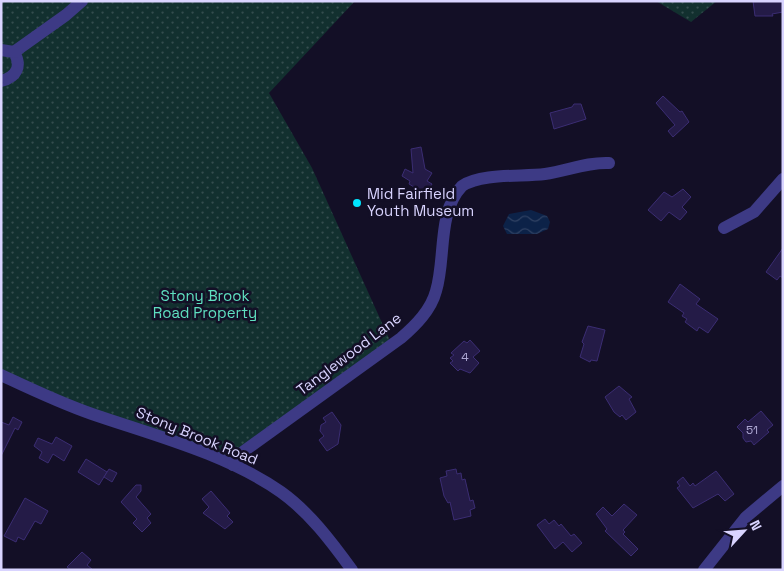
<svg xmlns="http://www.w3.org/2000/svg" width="784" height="571" font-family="'Space Grotesk',sans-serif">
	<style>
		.grass { fill: url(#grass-dots) }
		.water { fill: url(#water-waves) }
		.building { fill: #241b47; stroke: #3b2d73 }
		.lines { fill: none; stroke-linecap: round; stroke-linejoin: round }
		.minor { stroke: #3d3a85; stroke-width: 12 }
		.poi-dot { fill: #00e5ff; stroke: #130f26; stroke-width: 2 }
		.labels { text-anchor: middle; stroke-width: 5; stroke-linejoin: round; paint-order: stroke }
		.number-label { font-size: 12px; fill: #aca6d1 }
		.poi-label { font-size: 15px; fill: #d9d4ff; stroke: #130f26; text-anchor: start }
		.park-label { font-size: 15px; fill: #5fe0c0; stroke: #130f26 }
		.street-label { font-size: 15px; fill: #d9d4ff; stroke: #130f26 }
	</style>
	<defs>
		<pattern id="grass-dots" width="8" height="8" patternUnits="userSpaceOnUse" patternTransform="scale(1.25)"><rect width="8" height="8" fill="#12302f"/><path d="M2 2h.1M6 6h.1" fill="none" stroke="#344d4e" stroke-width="1.8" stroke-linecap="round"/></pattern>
		<pattern id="water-waves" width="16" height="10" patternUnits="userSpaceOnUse" patternTransform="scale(1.25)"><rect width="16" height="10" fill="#0c2248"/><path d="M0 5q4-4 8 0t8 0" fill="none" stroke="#2f4163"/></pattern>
	</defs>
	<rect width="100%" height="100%" fill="#130f26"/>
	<g class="grass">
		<polygon points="1,1 355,1 269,93 312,168 392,345 230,463 1,376"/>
		<polygon points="656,1 717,1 691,22"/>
	</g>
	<polygon class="water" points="531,210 547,216 550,222 548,229 537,234 507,234 503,226 509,214"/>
	<g class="building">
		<polygon points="753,1 783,1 783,12 772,14 773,16 755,16"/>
		<polygon points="663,96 680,112 682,111 689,122 673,137 668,131 675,125 656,103"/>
		<polygon points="574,104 581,104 586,119 554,129 550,113 572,107"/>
		<polygon points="421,147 425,169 432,173 427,181 432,184 426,194 409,184 410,181 402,176 405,169 413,173 411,149"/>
		<polygon points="683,189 691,197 682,207 687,212 680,220 669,212 661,221 648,210 664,192 672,197"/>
		<polygon points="783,248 783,278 780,276 777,280 766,272"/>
		<polygon points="680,284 700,299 696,304 718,319 708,333 699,327 697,331 685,322 687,319 682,316 684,313 668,302"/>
		<polygon points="588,326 605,330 597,361 591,360 590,362 580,357 584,344 582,342"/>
		<polygon points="470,340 480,351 473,357 479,363 470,373 460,369 458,371 450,363 453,361 450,358 454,355 451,353 464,341 467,343"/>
		<polygon points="619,386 632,397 629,399 636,412 626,420 622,415 620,417 614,412 605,397"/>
		<polygon points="761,411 773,425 767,430 769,432 754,445 751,441 746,442 743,438 743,433 737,427 745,419 748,422"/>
		<polygon points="332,412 341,425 338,444 327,451 319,440 324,436 320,431 321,425 326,422 323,418"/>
		<polygon points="13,417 22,422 18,430 15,428 1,456 1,422 9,425"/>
		<polygon points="56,437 72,446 64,461 53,454 48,463 39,458 42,452 34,446 38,438 52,444"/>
		<polygon points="86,459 107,472 99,485 78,472"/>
		<polygon points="109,469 117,473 112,482 104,477"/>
		<polygon points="456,469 457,474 461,473 462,480 465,479 470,501 473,500 475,508 470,510 471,516 454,520 450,502 448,503 444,496 440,478 447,476 446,471"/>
		<polygon points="716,471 734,494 725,501 718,494 693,508 677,488 680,486 677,482 683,477 690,486 693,483 695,486"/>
		<polygon points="136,485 141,485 141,491 136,497 151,514 147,518 151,523 142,532 133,523 137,519 121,502"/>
		<polygon points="211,491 230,513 227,516 233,522 225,529 203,513 209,507 202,499"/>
		<polygon points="25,498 48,511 41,524 35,521 24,540 18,537 16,542 4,536"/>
		<polygon points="624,504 637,515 623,530 625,532 623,534 638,549 631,556 605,531 607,529 596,514 603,507 612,516"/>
		<polygon points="545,519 549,524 554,520 559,526 561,524 571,536 574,534 582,543 572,552 563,542 555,549 537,525"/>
		<polygon points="82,552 91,560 87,565 93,570 71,570 67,567"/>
	</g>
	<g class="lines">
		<g class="minor">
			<path d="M 1,50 L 14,52 C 22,66 17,77 1,81"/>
			<polyline points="14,52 66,15 82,1"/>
			<polyline points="724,228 754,212 783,179"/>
			<path d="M 1,375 C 31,389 60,403 92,414 C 153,435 227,454 281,492 C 309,512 331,541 352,570"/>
			<path d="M 233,465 L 244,451 L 401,338 C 416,325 431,310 436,291 C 446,259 437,212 462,186 C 482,173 521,177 545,174 C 567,171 586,162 609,163"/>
			<polyline points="704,570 746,517 783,486"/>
		</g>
	</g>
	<circle class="poi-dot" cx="357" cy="203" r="5"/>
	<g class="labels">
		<g class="number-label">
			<text x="465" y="361">4</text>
			<text x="752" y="434">51</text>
		</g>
		<g class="poi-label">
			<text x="367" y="199">Mid Fairfield<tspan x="367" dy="17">Youth Museum</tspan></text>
		</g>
		<g class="park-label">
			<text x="205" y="301">Stony Brook<tspan x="205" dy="17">Road Property</tspan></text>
		</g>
		<g class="street-label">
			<text transform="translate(349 354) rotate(-37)" y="5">Tanglewood Lane</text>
			<text transform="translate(197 436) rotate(22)" y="5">Stony Brook Road</text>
		</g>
	</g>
	<rect width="784" height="571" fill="none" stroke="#d9d4ff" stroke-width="5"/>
	<g transform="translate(744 531) rotate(64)" stroke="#130f26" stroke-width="4" paint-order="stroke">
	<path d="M0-4L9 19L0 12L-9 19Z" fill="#d9d4ff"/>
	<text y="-8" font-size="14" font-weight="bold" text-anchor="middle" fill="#d9d4ff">N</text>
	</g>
</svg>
